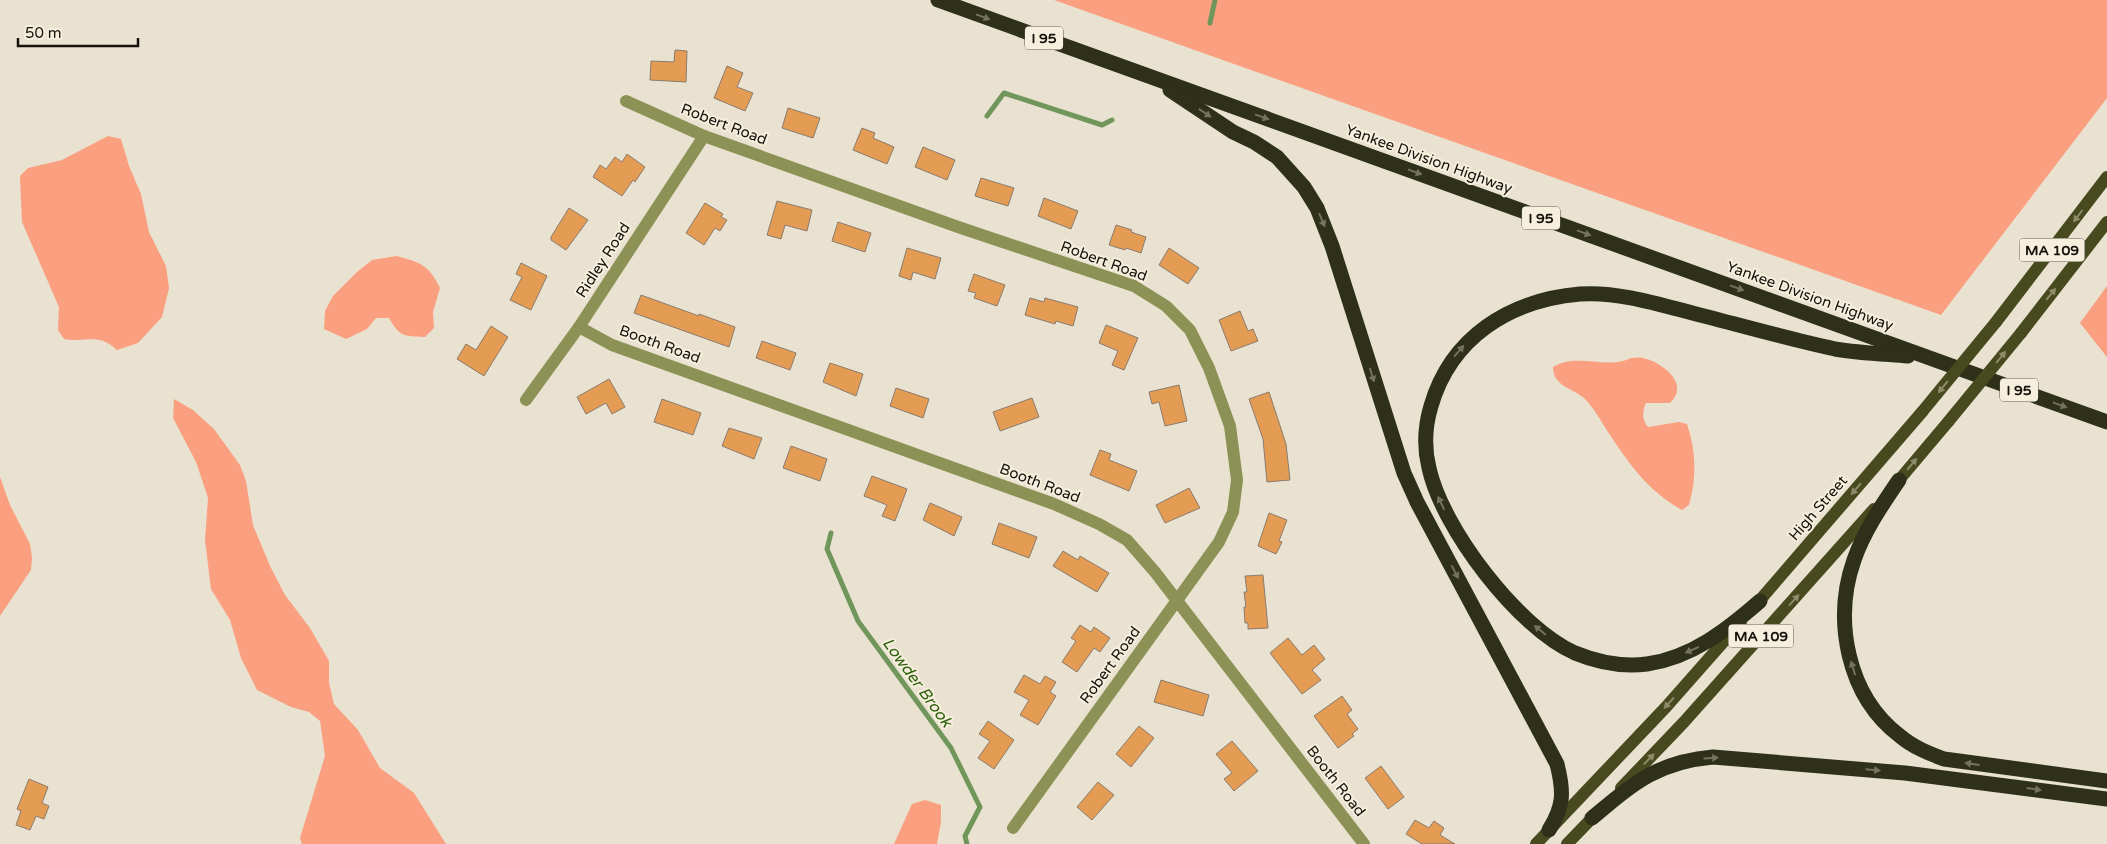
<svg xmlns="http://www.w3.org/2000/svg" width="2107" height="844" font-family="'Varela Round',sans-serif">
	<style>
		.green { fill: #fa9f7f }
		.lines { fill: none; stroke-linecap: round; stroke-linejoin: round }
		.stream { stroke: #70965c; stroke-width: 5 }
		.building { fill: #e49c54; stroke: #897b6e }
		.street { stroke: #8c9155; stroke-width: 12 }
		.primary { stroke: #47491f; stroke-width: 12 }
		.highway { stroke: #2e301a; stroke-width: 15 }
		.primary-bridge { stroke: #47491f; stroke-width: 12 }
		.oneway { fill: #74735e }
		.oneway2 { fill: #8d8b6b }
		.labels { text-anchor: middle; stroke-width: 4; stroke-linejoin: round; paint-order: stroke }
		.shield { fill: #f7efdd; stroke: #59544b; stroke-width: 1 }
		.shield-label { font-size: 14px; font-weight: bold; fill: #15120c }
		.street-label { font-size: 15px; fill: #15120c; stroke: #f7efdd }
		.water-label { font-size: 16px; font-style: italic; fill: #2f610f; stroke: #f7efdd }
	</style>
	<rect width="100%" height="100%" fill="#eae2d0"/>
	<g class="green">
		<polygon points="1054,0 2107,0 2107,98 1941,315"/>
		<path d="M 108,136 L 121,139 L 129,166 L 141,194 L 149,232 L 166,266 L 169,288 L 162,317 L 138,343 L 117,350 C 98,332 87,343 64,339 L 58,330 L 59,307 L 22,222 L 20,176 L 28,168 L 62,160 Z"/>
		<path d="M 396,256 C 420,262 429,265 440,288 L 433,312 L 434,328 L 425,337 C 403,336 400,337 389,318 L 376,318 L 367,329 L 346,339 L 324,329 L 325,311 L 333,296 L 357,272 L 372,260 Z"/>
		<polygon points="2107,286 2107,357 2080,323"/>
		<path d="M 1631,358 C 1635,358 1640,357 1643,358 C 1662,362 1691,384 1670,403 L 1646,403 C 1642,412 1642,420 1648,427 L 1679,422 L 1687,424 C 1696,451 1697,477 1689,505 L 1682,510 C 1647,490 1630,465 1608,432 C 1601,421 1594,408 1584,398 C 1572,388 1553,386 1553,367 C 1576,352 1607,370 1631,358 Z"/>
		<polygon points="174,399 193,410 214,429 240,465 246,481 253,525 270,566 285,595 310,628 329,661 329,683 334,704 358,730 380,768 414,793 446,844 302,844 300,838 325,756 320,721 309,712 291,707 257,690 241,658 230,620 211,589 205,540 208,498 196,462 173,418"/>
		<polygon points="0,477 10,505 30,544 32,558 31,570 0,616"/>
		<polygon points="925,800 941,805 941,822 937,844 894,844 912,804"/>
	</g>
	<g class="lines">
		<g class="stream">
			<polyline points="1210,23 1215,0"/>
			<polyline points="987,116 1004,93 1102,125 1112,120"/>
			<polyline points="831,533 827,549 858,621 951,748 980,807 965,836 967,844"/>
		</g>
	</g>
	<g class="building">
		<polygon points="675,50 687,51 686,82 650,80 651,61 674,62"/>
		<polygon points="727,66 743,73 737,87 753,93 745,111 714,98"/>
		<polygon points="788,108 820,118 813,138 782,128"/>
		<polygon points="862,128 875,133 873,138 894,147 887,164 853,150"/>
		<polygon points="923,147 955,160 947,180 915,167"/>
		<polygon points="627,154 645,167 635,182 633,180 622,196 593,177 600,165 606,169 615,157 622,162"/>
		<polygon points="981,178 1014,188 1008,206 975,196"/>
		<polygon points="1044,198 1078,211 1071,229 1038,216"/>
		<polygon points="777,201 812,210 807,231 785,225 781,239 767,235"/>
		<polygon points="705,203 723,214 721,217 727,220 720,231 715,228 704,245 686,233"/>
		<polygon points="569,208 588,220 566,250 551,240 551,237"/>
		<polygon points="838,222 871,233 865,252 832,241"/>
		<polygon points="1116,225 1132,230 1131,232 1146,237 1141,253 1126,248 1125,250 1109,245"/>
		<polygon points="907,248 941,258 935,279 913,272 911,280 899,276"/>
		<polygon points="1169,248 1199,268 1188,284 1159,265"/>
		<polygon points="521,263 547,276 531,310 510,300 522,277 516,274"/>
		<polygon points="974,274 1005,285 997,306 974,298 976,293 968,291"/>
		<polygon points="641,295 699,316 699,314 735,327 729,347 634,313"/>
		<polygon points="1030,298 1044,302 1045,298 1078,307 1073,326 1056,321 1055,324 1025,315"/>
		<polygon points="1240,311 1248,331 1253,329 1258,341 1231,351 1219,320"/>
		<polygon points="1106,325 1138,338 1124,370 1112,365 1118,351 1099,343"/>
		<polygon points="491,326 508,337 484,376 457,359 466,344 476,350"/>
		<polygon points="762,341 796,353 790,370 756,358"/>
		<polygon points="830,363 863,374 856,396 823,382"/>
		<polygon points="609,379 625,407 612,414 606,403 586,414 577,397"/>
		<polygon points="1179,385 1187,421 1165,426 1159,402 1152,404 1149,392"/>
		<polygon points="896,388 929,399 923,418 890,406"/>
		<polygon points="1269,392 1286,444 1290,480 1267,482 1263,439 1249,399"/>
		<polygon points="1032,398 1039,417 1000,431 993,412"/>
		<polygon points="662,399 701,413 693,435 654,422"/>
		<polygon points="729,428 762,438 754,459 722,446"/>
		<polygon points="791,446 827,459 820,481 783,468"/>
		<polygon points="1100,450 1111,454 1109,460 1137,471 1129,491 1090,475"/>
		<polygon points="872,476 907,489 895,521 882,516 887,505 864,496"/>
		<polygon points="1189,488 1200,508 1165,523 1156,505"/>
		<polygon points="930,503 962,517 954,536 923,520"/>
		<polygon points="1269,513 1287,520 1279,541 1282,542 1276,554 1258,546"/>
		<polygon points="999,523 1037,537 1029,558 992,544"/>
		<polygon points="1063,551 1078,560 1080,556 1109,573 1097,592 1053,566"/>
		<polygon points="1263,575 1268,628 1248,629 1248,623 1245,623 1244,607 1246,607 1244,592 1247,592 1245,576"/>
		<polygon points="1080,625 1091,632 1094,627 1110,638 1100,652 1094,648 1077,672 1062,662 1076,641 1071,638"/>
		<polygon points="1288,638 1302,655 1314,645 1325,659 1312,670 1321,680 1302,694 1270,653"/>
		<polygon points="1024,675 1040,684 1045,676 1056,682 1050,692 1056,696 1038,725 1020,715 1029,700 1014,692"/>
		<polygon points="1161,680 1209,695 1203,716 1154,702"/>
		<polygon points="1342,696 1352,710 1347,714 1358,729 1352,734 1354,736 1338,748 1314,716"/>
		<polygon points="988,721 1014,740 994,769 978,758 990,741 979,734"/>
		<polygon points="1139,726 1154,738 1131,767 1116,754"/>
		<polygon points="1232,741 1258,771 1234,791 1224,779 1232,773 1216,754"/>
		<polygon points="1381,766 1404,797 1388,809 1365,778"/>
		<polygon points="29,779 48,787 42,803 49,806 44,819 36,816 30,830 16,825 21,811 17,809"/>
		<polygon points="1098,782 1114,795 1092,820 1077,807"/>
		<polygon points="1415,820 1429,828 1434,821 1444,828 1440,835 1455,844 1422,844 1406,834"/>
	</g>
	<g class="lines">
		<g class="street">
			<polyline points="626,101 704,136 961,228 1134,286 1166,306 1190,330 1209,368 1230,426 1237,480 1233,512 1219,542 1013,828"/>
			<polyline points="579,327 612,345 1054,504 1099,524 1127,540 1155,572 1364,844"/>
			<polyline points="526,400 579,327 704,136"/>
		</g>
		<g class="primary">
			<polyline points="1996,322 2107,177"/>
			<polyline points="2021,333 2107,222"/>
			<polyline points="1894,486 1948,422"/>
			<polyline points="1754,607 1922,412"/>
			<polyline points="1621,788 1684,722 1874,509"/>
			<polyline points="1536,844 1666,707 1741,622"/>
			<polyline points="1567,844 1598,812"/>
		</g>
		<g class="highway">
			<polyline points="938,0 2107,422"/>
			<path d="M 1170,90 L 1233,132 L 1254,142 L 1277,157 L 1304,187 L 1317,208 L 1332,246 L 1404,473 L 1417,502 L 1557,764 C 1564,792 1564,806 1549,830"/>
			<path d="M 1899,480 C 1882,505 1864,531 1854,560 C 1833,620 1847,696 1900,736 C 1913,747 1928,753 1944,759 L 2107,781"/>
			<path d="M 1760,601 C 1727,630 1691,658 1647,664 C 1623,667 1597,662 1575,653 C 1518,628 1442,528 1429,468 C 1424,448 1425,426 1431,406 C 1451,337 1510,300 1580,294 C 1622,291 1667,307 1708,317 C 1750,328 1793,340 1835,349 C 1859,353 1884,354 1908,356"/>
			<path d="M 1592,818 C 1634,783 1657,762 1713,757 L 1905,773 L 2107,799"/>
		</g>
		<g class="primary-bridge">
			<polyline points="1922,412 1996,322"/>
			<polyline points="1948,422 2021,333"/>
		</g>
	</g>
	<defs><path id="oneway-solid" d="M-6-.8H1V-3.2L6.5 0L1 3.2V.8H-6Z" transform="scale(1.25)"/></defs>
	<g class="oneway">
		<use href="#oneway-solid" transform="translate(983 17) rotate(20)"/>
		<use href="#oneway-solid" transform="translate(1205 113) rotate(34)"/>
		<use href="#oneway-solid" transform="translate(1262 117) rotate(20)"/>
		<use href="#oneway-solid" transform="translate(1415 172) rotate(20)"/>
		<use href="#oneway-solid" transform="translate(1322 220) rotate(67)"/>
		<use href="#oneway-solid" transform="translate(1584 233) rotate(20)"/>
		<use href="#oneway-solid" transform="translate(1737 288) rotate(20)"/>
		<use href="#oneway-solid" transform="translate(1459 351) rotate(-49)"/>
		<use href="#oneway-solid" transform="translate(1372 375) rotate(73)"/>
		<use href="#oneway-solid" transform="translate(2060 405) rotate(20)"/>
		<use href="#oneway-solid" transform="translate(1441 503) rotate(-116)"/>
		<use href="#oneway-solid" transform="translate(1455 572) rotate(62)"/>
		<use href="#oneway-solid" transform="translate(1540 630) rotate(-141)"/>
		<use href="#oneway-solid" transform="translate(1692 650) rotate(156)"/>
		<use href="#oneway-solid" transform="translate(1853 668) rotate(-107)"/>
		<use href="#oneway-solid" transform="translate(1711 758) rotate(-3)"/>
		<use href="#oneway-solid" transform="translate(1972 764) rotate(-172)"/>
		<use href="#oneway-solid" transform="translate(1873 770) rotate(5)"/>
		<use href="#oneway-solid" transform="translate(2034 789) rotate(8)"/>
	</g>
	<g class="oneway2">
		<use href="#oneway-solid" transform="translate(2078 216) rotate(127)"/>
		<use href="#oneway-solid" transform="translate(2051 294) rotate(-51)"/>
		<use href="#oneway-solid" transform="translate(2001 357) rotate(-51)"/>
		<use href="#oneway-solid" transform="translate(1943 387) rotate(129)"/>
		<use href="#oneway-solid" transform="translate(1912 464) rotate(-50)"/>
		<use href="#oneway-solid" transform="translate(1856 489) rotate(131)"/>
		<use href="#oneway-solid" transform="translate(1794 600) rotate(-48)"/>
		<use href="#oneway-solid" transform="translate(1669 703) rotate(132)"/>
		<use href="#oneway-solid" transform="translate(1649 759) rotate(-46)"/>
	</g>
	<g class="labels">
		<g class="shield">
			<rect x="1025" y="26.5" width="38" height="23" rx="4"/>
			<rect x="1522" y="206.5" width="38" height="23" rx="4"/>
			<rect x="2019.5" y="238.5" width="65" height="23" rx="4"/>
			<rect x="2000" y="378.5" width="38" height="23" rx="4"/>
			<rect x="1728.5" y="624.5" width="65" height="23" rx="4"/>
		</g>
		<g class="shield-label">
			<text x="1044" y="43">I 95</text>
			<text x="1541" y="223">I 95</text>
			<text x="2052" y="255">MA 109</text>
			<text x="2019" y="395">I 95</text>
			<text x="1761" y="641">MA 109</text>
		</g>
		<g class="street-label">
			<text transform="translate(724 124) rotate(21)" y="5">Robert Road</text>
			<text transform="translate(1429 159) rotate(20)" y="5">Yankee Division Highway</text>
			<text transform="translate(603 260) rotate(-57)" y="5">Ridley Road</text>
			<text transform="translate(1104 261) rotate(20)" y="5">Robert Road</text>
			<text transform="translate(1810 296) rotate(20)" y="5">Yankee Division Highway</text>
			<text transform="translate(660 344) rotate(20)" y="5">Booth Road</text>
			<text transform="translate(1040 483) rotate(21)" y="5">Booth Road</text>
			<text transform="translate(1818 508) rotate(-49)" y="5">High Street</text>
			<text transform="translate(1110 665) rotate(-54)" y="5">Robert Road</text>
			<text transform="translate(1336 781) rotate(52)" y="5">Booth Road</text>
		</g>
		<g class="water-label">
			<text transform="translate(918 682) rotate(54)" y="6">Lowder Brook</text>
		</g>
	</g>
	<path d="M18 38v8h120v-8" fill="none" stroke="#15120c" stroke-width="2.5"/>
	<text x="25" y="38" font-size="15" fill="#15120c" stroke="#f7efdd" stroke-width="4" paint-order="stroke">50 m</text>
</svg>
